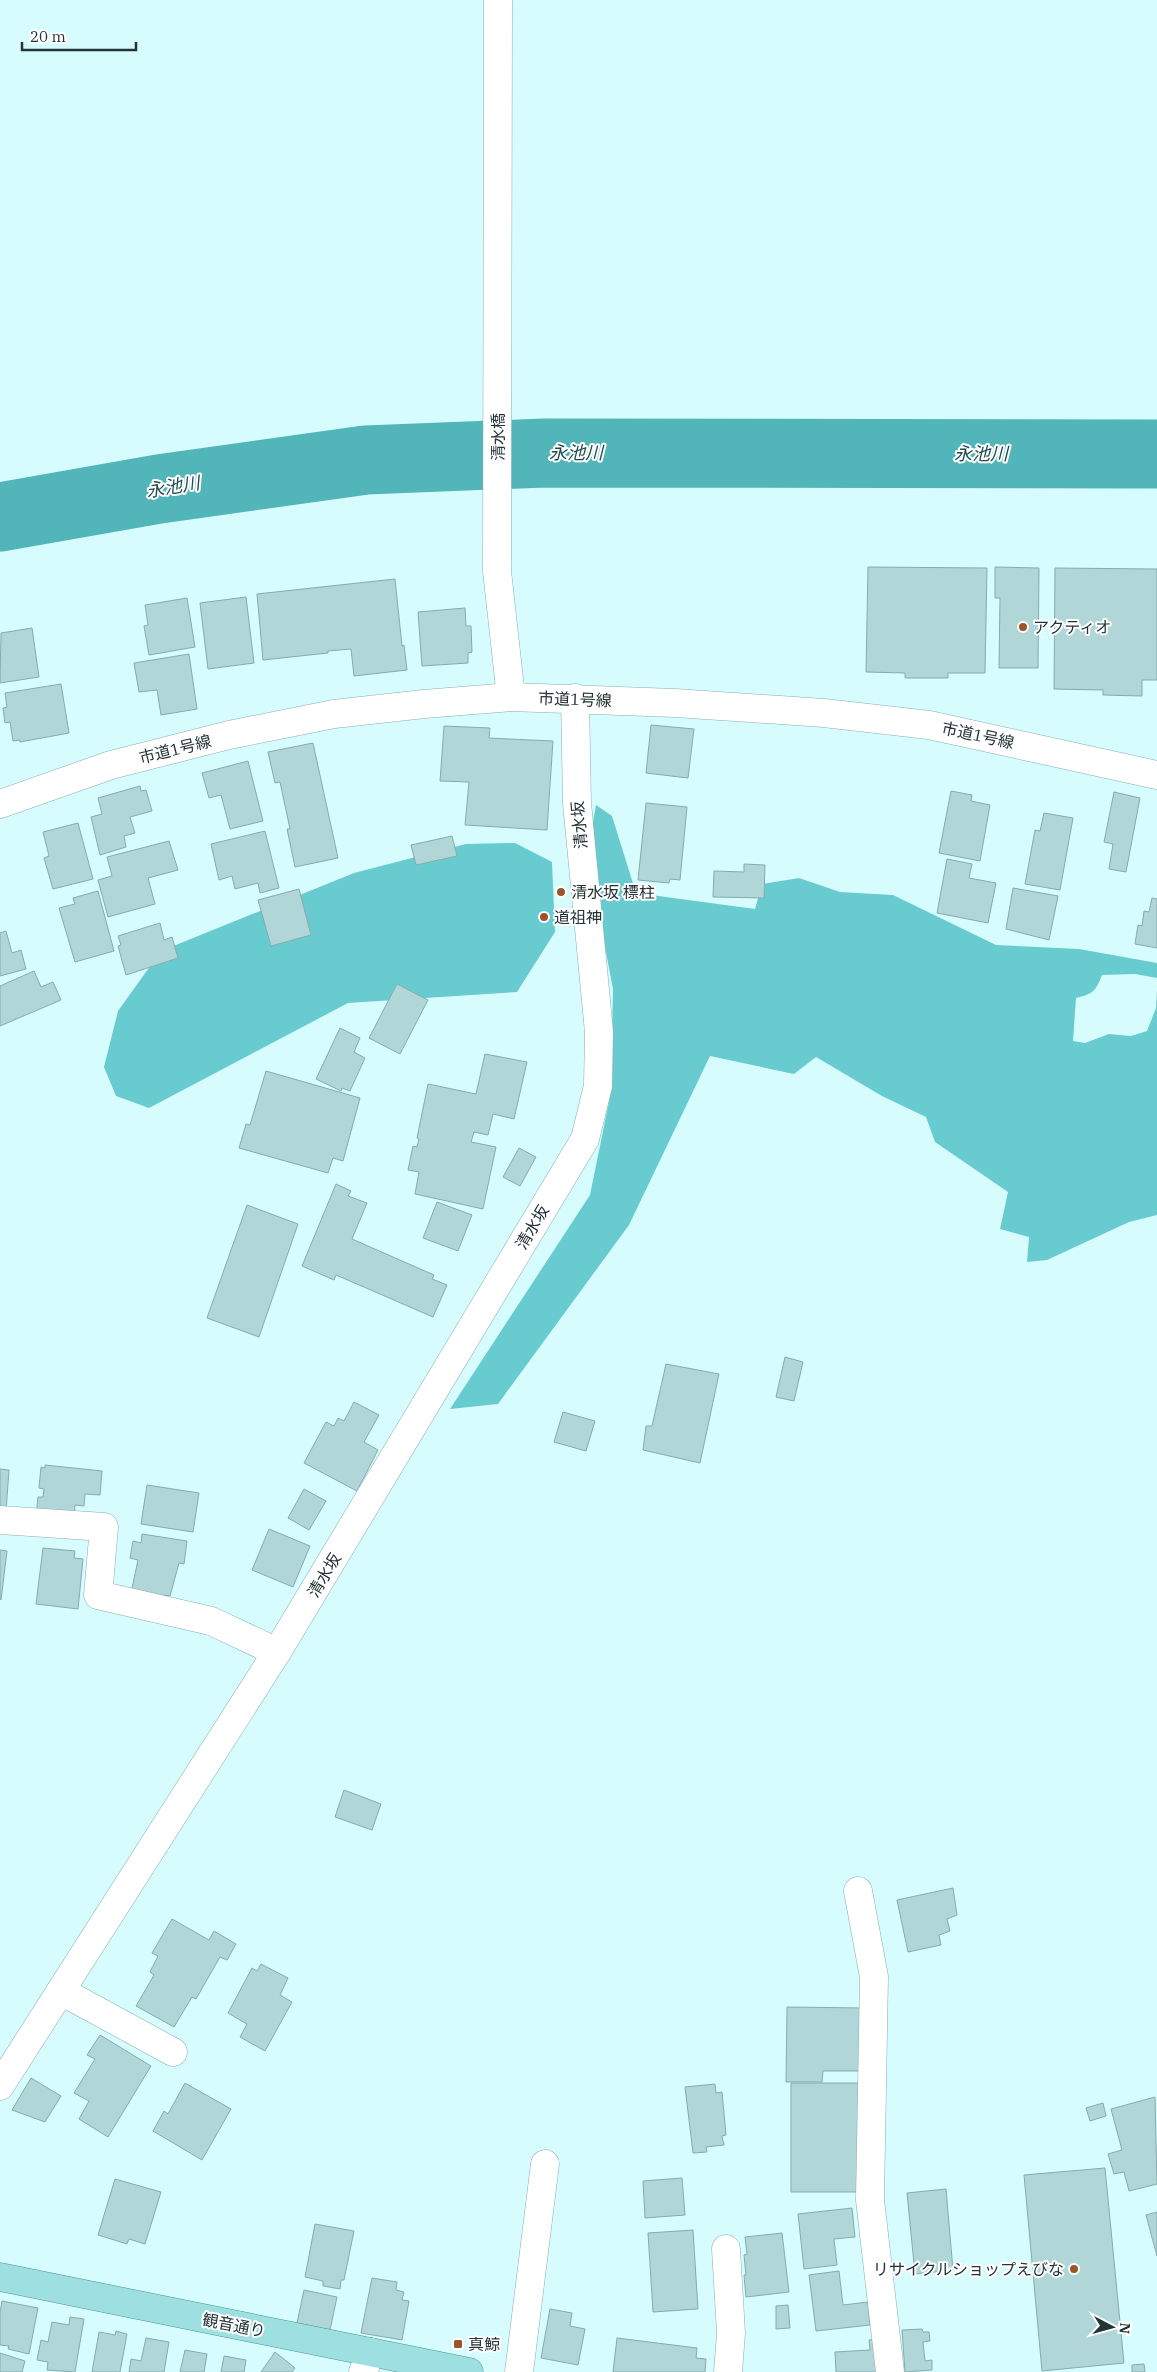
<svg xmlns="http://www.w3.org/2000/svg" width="1157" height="2372" font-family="'IBM Plex Serif','Noto Sans JP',serif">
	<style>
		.forest { fill: #68cbcf }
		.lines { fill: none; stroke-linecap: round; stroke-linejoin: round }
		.river { stroke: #51b5ba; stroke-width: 69 }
		.building { fill: #b0d6d7; stroke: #87abad }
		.minor-casing { stroke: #8aaeb0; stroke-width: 29 }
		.major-casing { stroke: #499599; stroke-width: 29 }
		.minor { stroke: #fff; stroke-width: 28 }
		.major { stroke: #9edfe2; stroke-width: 28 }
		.poi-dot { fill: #9a552b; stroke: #fff; stroke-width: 2 }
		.labels { text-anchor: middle; stroke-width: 4; stroke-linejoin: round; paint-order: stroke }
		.street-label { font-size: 16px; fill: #243334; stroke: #fff }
		.poi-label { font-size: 16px; fill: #243334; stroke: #fff; text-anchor: start }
		.water-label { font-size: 18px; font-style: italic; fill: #204c4f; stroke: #fff }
	</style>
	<rect width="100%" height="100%" fill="#d6fcfe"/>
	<g class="forest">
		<path d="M 596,805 L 612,816 L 636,893 L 755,909 L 762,884 L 799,878 L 840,892 L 893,895 L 996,945 L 1079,949 L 1157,963 L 1157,978 L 1135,974 L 1102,975 C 1096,991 1093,994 1076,998 L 1073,1041 L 1085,1043 L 1109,1034 L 1131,1036 L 1147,1031 L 1156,1008 L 1157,990 L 1157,1215 L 1129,1222 L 1047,1260 L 1027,1262 L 1029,1237 L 1000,1229 L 1008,1192 L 935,1142 L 926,1117 L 882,1096 L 816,1057 L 794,1074 L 710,1056 L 629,1225 L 498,1404 L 450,1409 L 590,1195 L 611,1092 L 613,989 L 598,910 L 592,828 Z"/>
		<polygon points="515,843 552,862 555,932 517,992 348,1003 149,1108 116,1096 104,1067 118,1011 161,951 354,873 466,844"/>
	</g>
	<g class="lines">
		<polyline class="river" points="0,517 159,489 366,460 544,453 1157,454"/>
	</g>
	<g class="building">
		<polygon points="868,567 987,568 985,673 948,673 948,678 905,678 905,673 866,672"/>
		<polygon points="995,567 1039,568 1038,668 999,668 1000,598 995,598"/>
		<polygon points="1055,568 1157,569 1157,680 1142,680 1142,696 1103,695 1103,690 1054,689"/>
		<polygon points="395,579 402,646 404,645 407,670 354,676 351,649 328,651 328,653 263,660 257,594"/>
		<polygon points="246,597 254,663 208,669 200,603"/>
		<polygon points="187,598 195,647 149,655 144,626 148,625 145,605"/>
		<polygon points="465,608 466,626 471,626 472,652 468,653 468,663 422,666 418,612"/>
		<polygon points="32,628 39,677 0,683 1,633"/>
		<polygon points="189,654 197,709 161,715 157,690 139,692 134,663"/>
		<polygon points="61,684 69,733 20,742 20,740 13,741 10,722 5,723 3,708 7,707 5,693"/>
		<polygon points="651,725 694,729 688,778 646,773"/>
		<polygon points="444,726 490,728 489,738 553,741 547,830 465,825 469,782 440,781"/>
		<polygon points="313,743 338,858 295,867 287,829 290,829 280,782 275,783 268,752"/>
		<polygon points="248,761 263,821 230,829 221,795 209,798 202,773"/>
		<polygon points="140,786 141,791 146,790 152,811 130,817 135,833 124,836 126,847 100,855 91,817 102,814 98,798"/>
		<polygon points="951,791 972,795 971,801 990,805 980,861 939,853"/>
		<polygon points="1114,792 1140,798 1126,872 1109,869 1113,844 1104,842"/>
		<polygon points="646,803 687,807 680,880 670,879 669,883 638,880"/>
		<polygon points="1044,813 1073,818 1060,890 1025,884 1035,830 1040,831"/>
		<polygon points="78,823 93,879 53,889 44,858 49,856 43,832"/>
		<polygon points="265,831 279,888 260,893 258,883 235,889 232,876 219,880 211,844"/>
		<polygon points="452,836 457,856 416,865 411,845"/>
		<polygon points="169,841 178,870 148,878 155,904 108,917 98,880 112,876 107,857"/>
		<polygon points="947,859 972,864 969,878 996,883 988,923 937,913"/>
		<polygon points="744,864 765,865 764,898 713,897 714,871 744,872"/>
		<polygon points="1013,888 1058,896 1049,940 1006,929"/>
		<polygon points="299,889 311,935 271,946 258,900"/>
		<polygon points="98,891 114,951 75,962 59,908 75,904 73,898"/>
		<polygon points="1152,898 1157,899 1157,948 1135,944 1138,925 1142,926 1144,911 1149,912"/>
		<polygon points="160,923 164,940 172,937 178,958 126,975 118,946 121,945 118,936"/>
		<polygon points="6,931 12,953 21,950 26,969 0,976 0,933"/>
		<polygon points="34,971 41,987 53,982 61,1000 0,1026 0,986"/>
		<polygon points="397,984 428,1000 400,1054 369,1038"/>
		<polygon points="340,1028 360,1038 354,1052 365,1058 350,1091 342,1088 341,1091 316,1079"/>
		<polygon points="485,1054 527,1062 514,1119 493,1114 488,1135 474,1132 471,1142 496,1147 483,1209 415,1194 419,1172 408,1170 413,1146 417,1147 419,1139 417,1138 428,1084 476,1094"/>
		<polygon points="266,1071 360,1098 343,1161 333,1158 328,1173 239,1148 246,1124 250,1125"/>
		<polygon points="519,1148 536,1157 520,1186 503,1177"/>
		<polygon points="336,1184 351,1191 348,1196 367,1203 352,1239 434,1275 432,1279 447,1285 433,1317 336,1275 334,1280 302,1266"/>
		<polygon points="437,1202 472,1215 458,1251 423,1238"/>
		<polygon points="247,1205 298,1224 259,1337 207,1318"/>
		<polygon points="785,1357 803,1362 794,1401 776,1397"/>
		<polygon points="666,1364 719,1374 700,1463 643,1450 646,1426 652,1426"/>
		<polygon points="354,1402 379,1415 364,1442 378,1450 357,1491 304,1463 326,1422 334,1426 338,1418 344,1421"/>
		<polygon points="563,1412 595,1421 586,1451 554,1442"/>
		<polygon points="45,1465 102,1471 100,1495 85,1494 84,1506 75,1505 74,1520 36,1516 38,1497 43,1497 44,1489 39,1488 41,1467 45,1468"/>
		<polygon points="0,1469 9,1470 6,1511 0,1511"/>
		<polygon points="147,1485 199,1493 193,1532 141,1524"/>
		<polygon points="304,1489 326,1501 309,1530 288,1518"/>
		<polygon points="269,1529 310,1546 293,1587 252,1570"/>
		<polygon points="142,1534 187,1541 184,1564 179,1563 170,1596 164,1595 163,1599 131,1593 138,1560 130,1558 133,1541 141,1543"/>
		<polygon points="43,1548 75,1551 74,1558 83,1559 78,1609 36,1604"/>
		<polygon points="0,1550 7,1551 1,1600 0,1599"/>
		<polygon points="344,1790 381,1804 372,1830 335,1817"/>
		<polygon points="953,1888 957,1915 947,1919 950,1931 939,1935 941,1945 908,1952 897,1900"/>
		<polygon points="172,1919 209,1940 214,1931 236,1944 227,1960 220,1957 196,1999 192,1997 174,2027 136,2006 154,1975 150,1972 158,1956 152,1953"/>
		<polygon points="261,1964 288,1978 280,1995 292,2002 265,2051 240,2037 247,2024 228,2013 252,1968 257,1971"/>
		<polygon points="787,2007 863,2008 863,2071 823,2071 822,2082 786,2082"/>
		<polygon points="100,2035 151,2066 108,2137 79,2119 89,2101 74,2093 95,2059 87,2055"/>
		<polygon points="31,2078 61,2096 45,2122 12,2110"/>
		<polygon points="185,2083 231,2109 202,2160 153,2131 164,2111 168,2114"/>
		<polygon points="791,2083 861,2083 860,2192 791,2192"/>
		<polygon points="715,2084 716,2093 722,2092 726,2135 722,2136 724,2145 706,2147 707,2152 693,2153 685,2087"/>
		<polygon points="1155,2097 1157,2184 1129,2191 1124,2172 1114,2174 1108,2154 1122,2150 1111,2109"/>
		<polygon points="1103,2103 1106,2116 1090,2121 1086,2108"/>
		<polygon points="1105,2168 1124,2363 1042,2371 1024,2175"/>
		<polygon points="682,2178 685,2215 645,2218 643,2181"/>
		<polygon points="115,2179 161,2192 145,2244 129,2239 127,2244 98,2235"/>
		<polygon points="946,2189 953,2270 915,2274 907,2193"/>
		<polygon points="852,2208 855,2237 834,2239 837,2265 804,2269 798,2214"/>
		<polygon points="1157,2212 1157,2256 1146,2215"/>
		<polygon points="315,2224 354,2231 344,2280 341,2280 340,2289 323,2286 323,2281 305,2277"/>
		<polygon points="693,2230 698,2309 653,2312 648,2233"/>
		<polygon points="782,2233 789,2292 746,2297 744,2275 746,2275 744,2255 747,2254 745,2237"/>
		<polygon points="839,2271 843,2305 868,2302 870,2325 816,2331 809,2275"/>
		<polygon points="372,2278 397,2282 396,2290 404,2292 402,2300 409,2301 402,2340 361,2333"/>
		<polygon points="304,2290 337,2297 330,2330 297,2323"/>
		<polygon points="2,2301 38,2308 29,2354 8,2349 9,2346 0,2345 0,2313"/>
		<polygon points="788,2305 790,2328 776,2329 776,2306"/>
		<polygon points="550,2309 572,2313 570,2326 585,2329 578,2365 541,2358"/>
		<polygon points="70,2317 84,2319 75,2372 47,2370 48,2362 37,2360 41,2340 48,2342 52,2322 69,2325"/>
		<polygon points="922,2329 923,2332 929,2332 930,2341 923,2342 925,2361 932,2360 932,2370 905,2372 902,2330"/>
		<polygon points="116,2331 127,2334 120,2372 92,2372 99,2332 115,2335"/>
		<polygon points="146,2338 169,2342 164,2372 129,2372 131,2359 141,2361"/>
		<polygon points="617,2338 697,2348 696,2358 706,2359 705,2372 613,2372"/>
		<polygon points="878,2339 881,2372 836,2372 835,2352 870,2350 869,2340"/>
		<polygon points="185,2350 207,2354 204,2372 180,2372"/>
		<polygon points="275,2352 295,2368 292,2372 261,2372"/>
		<polygon points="0,2353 25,2361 22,2372 0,2372"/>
		<polygon points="224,2356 246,2360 244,2372 221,2372"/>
		<polygon points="1144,2364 1145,2372 1132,2372 1132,2365"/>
	</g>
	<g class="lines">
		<g class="minor-casing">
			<g id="minor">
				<polyline points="498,0 497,571 511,697"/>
				<polyline points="0,804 111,765 229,735 334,714 424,704 511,697 675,703 824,713 929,725 1157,775"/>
				<polyline points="0,1520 104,1527 98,1595 211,1621 277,1652"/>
				<polyline points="858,1891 874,1977 870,2200 890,2372"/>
				<polyline points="61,1991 173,2052"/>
				<polyline points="0,2086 277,1652 585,1139 598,1086 599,1032 577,803 575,698"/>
				<polyline points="726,2249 731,2333 728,2372"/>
				<polyline points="363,2372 371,2352"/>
				<polyline points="519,2372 545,2164"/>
			</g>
		</g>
		<g class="major-casing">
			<polyline id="major" points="0,2277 469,2372"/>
		</g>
		<use href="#minor" class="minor"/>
		<use href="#major" class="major"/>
	</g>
	<g class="poi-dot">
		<circle cx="1023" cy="627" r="5"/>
		<circle cx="561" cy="892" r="5"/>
		<circle cx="544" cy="917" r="5"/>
		<circle cx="1074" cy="2269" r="5"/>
		<rect x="453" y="2339" width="10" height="10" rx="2.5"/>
	</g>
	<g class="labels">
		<g class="street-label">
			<text transform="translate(498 437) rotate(-90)" y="6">清水橋</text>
			<text transform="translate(575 699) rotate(2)" y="6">市道1号線</text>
			<text transform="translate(978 735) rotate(12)" y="6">市道1号線</text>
			<text transform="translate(175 749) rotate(-14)" y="6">市道1号線</text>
			<text transform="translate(579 825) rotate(-95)" y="6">清水坂</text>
			<text transform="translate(532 1227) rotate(-59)" y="6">清水坂</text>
			<text transform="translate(324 1575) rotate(-59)" y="6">清水坂</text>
			<text transform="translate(234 2325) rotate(11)" y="6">観音通り</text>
		</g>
		<g class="poi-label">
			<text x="1033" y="633">アクティオ</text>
			<text x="571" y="898">清水坂 標柱</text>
			<text x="554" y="923">道祖神</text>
			<text x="1064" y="2275" text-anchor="end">リサイクルショップえびな</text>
			<text x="468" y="2350">真鯨</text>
		</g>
		<g class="water-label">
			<text x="576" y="459">永池川</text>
			<text x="981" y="460">永池川</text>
			<text transform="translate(173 487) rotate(-9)" y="6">永池川</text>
		</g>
	</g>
	<g transform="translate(1112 2327) rotate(96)" stroke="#ffffff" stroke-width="4" paint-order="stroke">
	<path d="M0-4L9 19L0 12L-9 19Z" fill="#243334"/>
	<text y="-8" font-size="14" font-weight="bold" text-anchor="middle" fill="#243334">N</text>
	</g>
	<path d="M22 42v8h114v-8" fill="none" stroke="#243334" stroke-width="2.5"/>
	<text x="30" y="42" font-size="15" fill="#243334" stroke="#ffffff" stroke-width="4" paint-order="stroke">20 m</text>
</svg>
